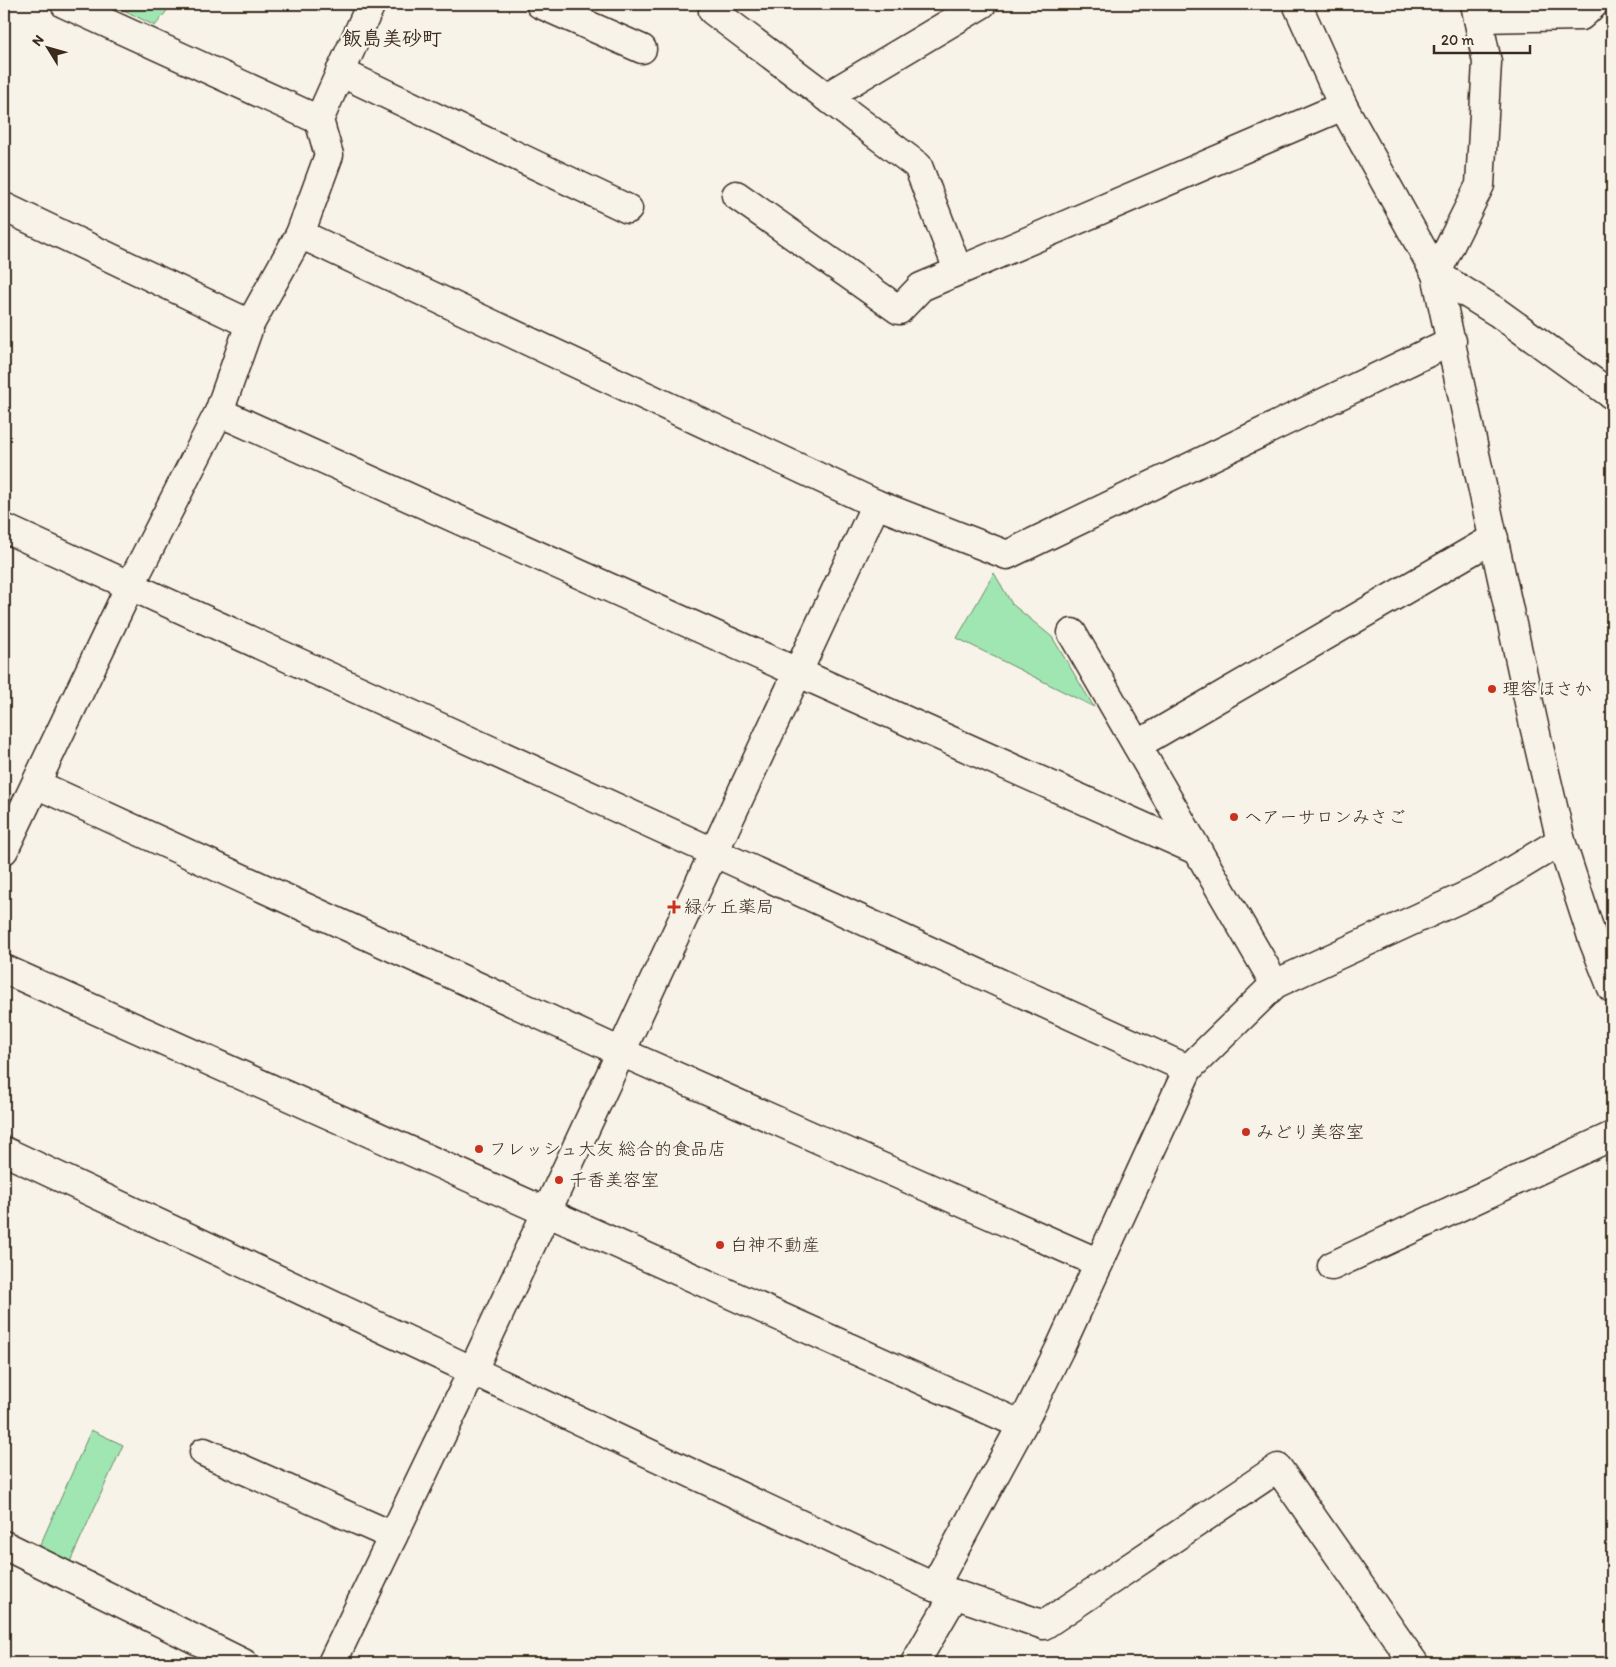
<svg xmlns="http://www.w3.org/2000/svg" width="1616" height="1667" font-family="Itim,'Klee One',sans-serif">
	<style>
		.green { fill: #a0e6b3; stroke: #6e8868 }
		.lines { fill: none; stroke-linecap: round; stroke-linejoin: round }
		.minor-casing { stroke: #3b2a1e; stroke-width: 31 }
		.minor { stroke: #f7f3e8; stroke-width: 28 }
		.poi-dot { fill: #c8321e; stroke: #f7f3e8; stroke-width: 2 }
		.labels { text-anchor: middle; stroke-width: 4.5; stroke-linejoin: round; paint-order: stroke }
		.poi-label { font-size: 18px; fill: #3b2a1e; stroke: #f7f3e8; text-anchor: start }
		.quarter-label { font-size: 20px; font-weight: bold; fill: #3b2a1e; stroke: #f7f3e8 }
	</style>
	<rect width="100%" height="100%" fill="#f7f3e8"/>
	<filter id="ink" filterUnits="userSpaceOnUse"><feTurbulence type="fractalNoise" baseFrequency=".02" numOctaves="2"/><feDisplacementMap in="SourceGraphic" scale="10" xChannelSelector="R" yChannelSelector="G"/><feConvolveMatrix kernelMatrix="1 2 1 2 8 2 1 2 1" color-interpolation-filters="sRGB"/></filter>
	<g filter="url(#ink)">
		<g class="green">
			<polygon points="112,4 172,4 155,26"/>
			<polygon points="994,573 1012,604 1052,637 1094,707 957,638"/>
			<polygon points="91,1430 123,1445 69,1564 38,1550"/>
		</g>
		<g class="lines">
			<g class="minor-casing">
				<g id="minor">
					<polyline points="65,4 319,120"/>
					<polyline points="540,4 642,49"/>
					<polyline points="1297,4 1343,106 1436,274 1533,721 1561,841 1593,940 1612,988"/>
					<polyline points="713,11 918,166 958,270"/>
					<polyline points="1478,18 1581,16 1594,4"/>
					<polyline points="340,72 628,209"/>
					<polyline points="826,97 982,4"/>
					<polyline points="736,195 899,310 921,287 1343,106"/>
					<polyline points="4,207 250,324"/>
					<polyline points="300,234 876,504 1007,555 1452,341"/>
					<polyline points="1436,274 1480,185 1487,62 1475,4"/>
					<polyline points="1436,274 1497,312 1612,395"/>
					<polyline points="219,412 797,672 1198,851 1275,984"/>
					<polyline points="4,528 1188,1069"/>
					<polyline points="1072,633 1198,851"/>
					<polyline points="1137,745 1494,538"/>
					<polyline points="36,784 621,1052 1099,1263"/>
					<polyline points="4,850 130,586 219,412 250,324 300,234 329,155 319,120 371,4"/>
					<polyline points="4,969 1022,1425"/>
					<polyline points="4,1151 934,1587 1022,1425 1059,1350 1188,1069 1275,984 1483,888 1561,841"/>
					<polyline points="1332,1266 1612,1136"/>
					<polyline points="204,1452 393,1536"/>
					<polyline points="4,1545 243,1663"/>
					<polyline points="934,1587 1044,1625 1278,1468 1414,1663"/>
					<polyline points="332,1663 472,1372 876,504"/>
					<polyline points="915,1663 955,1594"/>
				</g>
			</g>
			<use href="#minor" class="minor"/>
		</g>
	</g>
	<g class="poi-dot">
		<circle cx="1492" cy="689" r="5"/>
		<circle cx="1234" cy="817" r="5"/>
		<path d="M671.5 899.5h5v5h5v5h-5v5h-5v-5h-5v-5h5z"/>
		<circle cx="1246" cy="1132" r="5"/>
		<circle cx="479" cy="1149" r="5"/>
		<circle cx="559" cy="1180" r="5"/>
		<circle cx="720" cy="1245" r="5"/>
	</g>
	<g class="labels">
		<g class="poi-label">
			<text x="1502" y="695">理容ほさか</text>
			<text x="1244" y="823">ヘアーサロンみさご</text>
			<text x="684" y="913">緑ヶ丘薬局</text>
			<text x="1256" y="1138">みどり美容室</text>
			<text x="489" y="1155">フレッシュ大友 総合的食品店</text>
			<text x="569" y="1186">千香美容室</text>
			<text x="730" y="1251">白神不動産</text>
		</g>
		<g class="quarter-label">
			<text x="392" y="45">飯島美砂町</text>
		</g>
	</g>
	<rect width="1616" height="1667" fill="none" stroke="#f7f3e8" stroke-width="20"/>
	<rect x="10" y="10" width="1596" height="1647" fill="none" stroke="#3b2a1e" stroke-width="2" filter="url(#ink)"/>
	<g transform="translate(48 48) rotate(307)" stroke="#f7f3e8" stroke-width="4" paint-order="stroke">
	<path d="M0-4L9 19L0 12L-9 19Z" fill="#3b2a1e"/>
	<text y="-8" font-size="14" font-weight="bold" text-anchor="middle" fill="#3b2a1e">N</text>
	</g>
	<path d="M1434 45v8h96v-8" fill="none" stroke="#3b2a1e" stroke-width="2.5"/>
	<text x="1441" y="45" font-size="15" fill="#3b2a1e" stroke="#f7f3e8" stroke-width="4" paint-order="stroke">20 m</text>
</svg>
